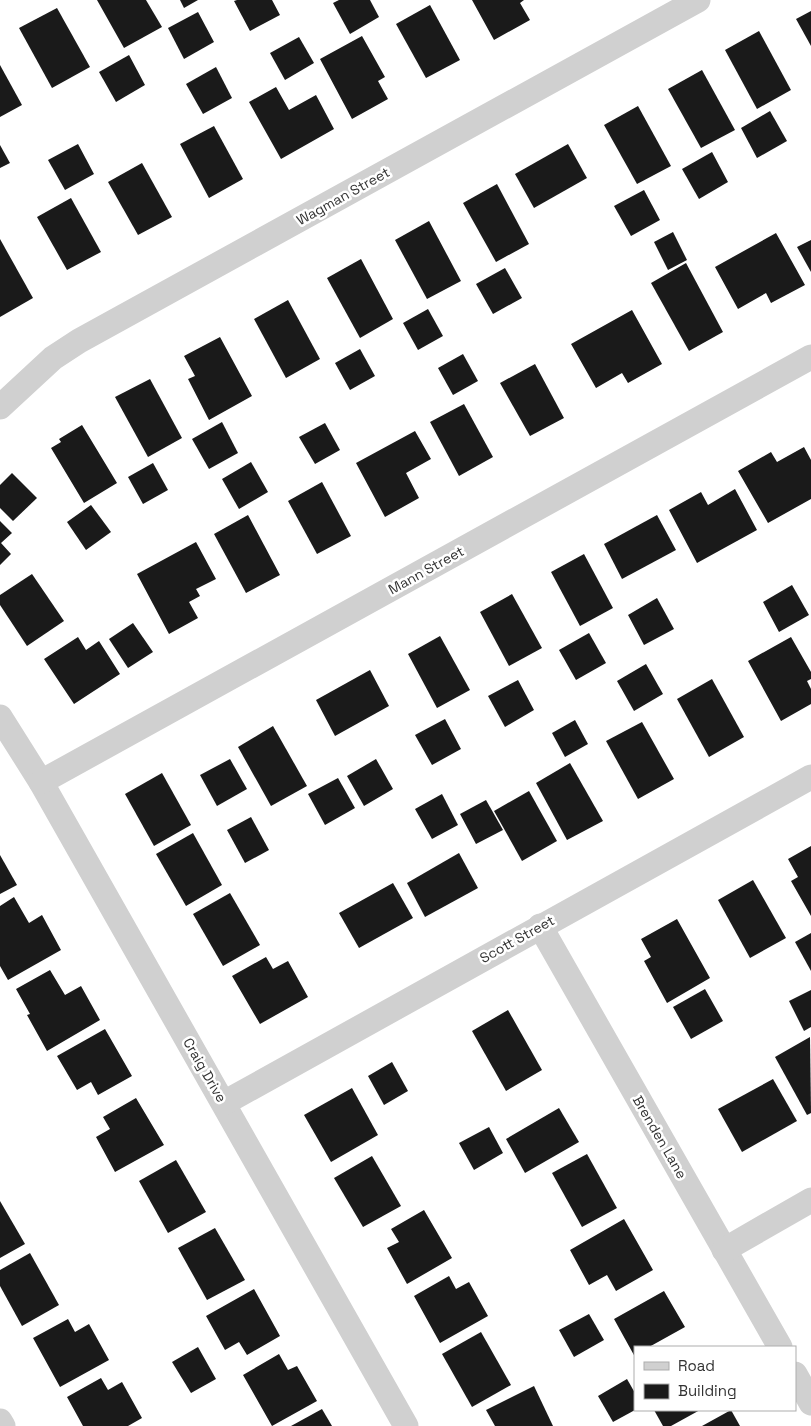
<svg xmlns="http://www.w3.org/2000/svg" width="811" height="1426" font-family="'Space Grotesk',sans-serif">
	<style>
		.building { fill: #1a1a1a }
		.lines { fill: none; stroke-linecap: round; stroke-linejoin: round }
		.street { stroke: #d0d0d0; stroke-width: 25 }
		.labels { text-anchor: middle; stroke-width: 5; stroke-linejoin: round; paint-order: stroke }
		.street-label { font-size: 14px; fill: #333; stroke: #fff }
	</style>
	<rect width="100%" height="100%" fill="#fff"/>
	<g class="building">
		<polygon points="97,0 146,0 162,27 124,48"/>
		<polygon points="180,0 198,0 184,8"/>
		<polygon points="237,0 272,0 280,15 250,31 234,1"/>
		<polygon points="339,0 370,0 379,17 350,34 333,3"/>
		<polygon points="472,0 524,0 520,3 530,20 494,40"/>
		<polygon points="430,5 460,60 426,78 396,24"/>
		<polygon points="57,8 90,67 52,88 19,28"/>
		<polygon points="811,11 811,46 796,19"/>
		<polygon points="198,12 214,42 184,59 168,28"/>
		<polygon points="759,31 791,90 757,109 725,50"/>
		<polygon points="362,36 385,77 378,81 388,99 352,119 320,59"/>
		<polygon points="299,37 314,63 285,80 270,53"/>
		<polygon points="129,55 145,85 116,102 99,72"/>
		<polygon points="0,65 22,105 0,117"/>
		<polygon points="216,67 232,98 203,114 186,84"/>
		<polygon points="702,70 735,130 701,148 668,89"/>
		<polygon points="276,87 289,110 316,95 334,129 281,159 249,102"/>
		<polygon points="638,106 671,166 637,184 604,125"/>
		<polygon points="770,111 787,141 757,158 741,128"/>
		<polygon points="214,126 243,179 209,198 180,144"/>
		<polygon points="78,144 94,174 65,190 48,160"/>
		<polygon points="568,144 587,178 534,208 515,174"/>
		<polygon points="0,145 10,163 0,168"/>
		<polygon points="712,152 728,182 699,199 682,169"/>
		<polygon points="142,163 172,217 138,235 108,182"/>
		<polygon points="497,184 529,244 496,262 463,203"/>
		<polygon points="644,190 660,220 631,236 614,206"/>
		<polygon points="71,198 101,252 67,270 37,217"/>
		<polygon points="429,221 461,281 427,299 395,240"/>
		<polygon points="673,232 687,260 668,270 654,242"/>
		<polygon points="776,233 805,285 771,303 766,293 738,309 715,267"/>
		<polygon points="0,239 33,298 0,317"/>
		<polygon points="811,240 811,272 797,247"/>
		<polygon points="361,259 393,319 360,338 327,278"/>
		<polygon points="686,263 723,332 689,351 651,283"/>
		<polygon points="505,268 522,298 493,314 476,284"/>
		<polygon points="288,300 320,359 286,378 254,319"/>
		<polygon points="428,309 443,336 418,350 403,323"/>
		<polygon points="632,310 662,364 628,383 622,373 596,388 571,344"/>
		<polygon points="220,337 252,396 209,420 188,379 195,376 184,356"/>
		<polygon points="360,349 375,376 350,390 335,363"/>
		<polygon points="463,354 478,381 453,395 438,368"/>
		<polygon points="535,364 564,418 530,436 500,383"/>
		<polygon points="150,379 182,438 148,457 115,397"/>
		<polygon points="464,404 493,457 459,476 430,422"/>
		<polygon points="222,422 238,453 209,469 192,439"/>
		<polygon points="325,423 340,450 315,464 299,437"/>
		<polygon points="82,425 117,483 84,503 51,448 61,442 59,439"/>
		<polygon points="415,431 431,459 406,473 419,498 385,517 356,463"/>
		<polygon points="804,447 811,460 811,499 768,523 738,471 771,452 777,462"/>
		<polygon points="251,462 268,492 239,509 222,479"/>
		<polygon points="153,463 168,490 143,504 128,477"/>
		<polygon points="12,473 37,498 13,521 0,508 0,485"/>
		<polygon points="322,482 351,536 317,554 288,501"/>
		<polygon points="735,489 757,530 697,563 669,510 701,492 708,505"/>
		<polygon points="91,505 111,532 86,550 67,522"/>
		<polygon points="248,515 280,575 246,593 214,534"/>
		<polygon points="657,515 676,550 622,579 604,544"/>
		<polygon points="0,521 12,533 1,543 11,554 0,565"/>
		<polygon points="196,542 216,579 196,589 200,596 189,602 198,618 169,634 137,574"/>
		<polygon points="584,554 613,608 580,626 551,572"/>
		<polygon points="32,574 64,621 27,646 0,605 0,595"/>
		<polygon points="792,585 809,615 779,632 763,602"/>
		<polygon points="512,594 542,648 509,666 480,612"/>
		<polygon points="657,598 674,629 644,645 628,615"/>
		<polygon points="133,623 153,652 128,668 109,639"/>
		<polygon points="589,633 606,663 576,680 559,650"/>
		<polygon points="440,636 470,690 437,708 408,654"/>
		<polygon points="78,637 86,650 99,641 120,674 74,704 44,659"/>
		<polygon points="791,637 811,672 811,679 807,681 811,689 811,704 781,721 748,661"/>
		<polygon points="646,664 663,694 634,711 617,681"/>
		<polygon points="370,670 389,706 335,736 316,700"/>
		<polygon points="712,679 744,737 709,757 677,699"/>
		<polygon points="518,680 534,710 505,727 488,696"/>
		<polygon points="445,719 461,749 432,765 415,735"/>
		<polygon points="575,720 588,744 565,757 552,733"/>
		<polygon points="642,722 674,779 638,799 606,741"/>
		<polygon points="273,726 307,786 271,806 238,747"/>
		<polygon points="230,759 247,789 217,806 200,775"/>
		<polygon points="376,759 393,789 364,806 347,776"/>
		<polygon points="570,763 603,821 567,840 536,783"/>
		<polygon points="162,773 191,825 154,846 125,794"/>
		<polygon points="338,778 355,808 325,825 308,794"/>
		<polygon points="529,791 557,841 522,861 494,811"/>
		<polygon points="442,794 458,825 432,839 415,809"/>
		<polygon points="486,800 503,830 476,844 460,814"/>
		<polygon points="251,817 269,850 245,863 227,830"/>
		<polygon points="193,833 222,885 186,906 156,854"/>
		<polygon points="811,846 811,916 791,881 798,877 788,859"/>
		<polygon points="459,853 478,888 425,917 407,883"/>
		<polygon points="0,855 17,885 0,894"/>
		<polygon points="753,880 786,938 750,958 718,900"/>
		<polygon points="393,883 413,918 359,948 339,913"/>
		<polygon points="230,893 260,945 223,966 193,914"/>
		<polygon points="14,897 29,923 42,915 61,950 8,980 0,966 0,906"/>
		<polygon points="677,919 710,978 667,1003 644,961 651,957 641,939"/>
		<polygon points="811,933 811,971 795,942"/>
		<polygon points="266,957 273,969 288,961 308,997 260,1024 232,976"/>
		<polygon points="50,970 65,995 81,986 100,1020 47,1051 27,1015 30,1014 16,989"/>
		<polygon points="705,989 723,1021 691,1039 673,1007"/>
		<polygon points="811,990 811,1027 804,1031 789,1001"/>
		<polygon points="508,1010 542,1070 506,1091 472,1031"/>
		<polygon points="105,1029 132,1076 98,1095 91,1082 77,1090 57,1056"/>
		<polygon points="810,1037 811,1113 807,1115 775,1057"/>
		<polygon points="392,1062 408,1091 384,1105 368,1076"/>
		<polygon points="773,1079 797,1121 742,1152 718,1109"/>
		<polygon points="352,1088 378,1135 331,1162 304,1115"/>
		<polygon points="136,1098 164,1145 115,1172 96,1137 110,1129 103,1117"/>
		<polygon points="559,1108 579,1142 525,1173 506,1139"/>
		<polygon points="489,1127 503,1153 474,1170 459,1143"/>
		<polygon points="587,1154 617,1208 582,1227 552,1173"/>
		<polygon points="372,1156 401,1206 363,1227 334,1178"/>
		<polygon points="176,1160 206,1212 168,1233 139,1181"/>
		<polygon points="0,1201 25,1244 0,1258"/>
		<polygon points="424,1210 452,1258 407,1284 387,1248 399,1242 391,1229"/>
		<polygon points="624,1219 653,1270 616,1291 607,1275 589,1285 570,1250"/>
		<polygon points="215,1228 245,1280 207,1300 178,1248"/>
		<polygon points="30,1253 59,1305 22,1326 0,1286 0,1270"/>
		<polygon points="449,1276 456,1289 469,1282 488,1316 440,1343 414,1296"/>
		<polygon points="254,1289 280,1336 247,1355 239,1342 225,1350 206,1316"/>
		<polygon points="664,1291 685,1327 649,1347 635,1347 635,1357 614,1319"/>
		<polygon points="589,1314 604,1340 574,1357 559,1330"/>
		<polygon points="68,1319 75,1332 89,1324 109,1360 60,1387 33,1338"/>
		<polygon points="481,1332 511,1385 472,1407 442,1354"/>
		<polygon points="198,1347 216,1379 191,1393 172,1362"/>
		<polygon points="279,1354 288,1370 297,1366 317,1401 272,1426 243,1375"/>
		<polygon points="101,1378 108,1390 122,1382 142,1418 128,1426 83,1426 67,1397"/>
		<polygon points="627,1379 635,1393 635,1410 613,1422 598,1396"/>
		<polygon points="534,1386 553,1426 495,1426 486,1410"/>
		<polygon points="322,1409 332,1426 291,1426"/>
		<polygon points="654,1410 700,1410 671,1426 663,1426"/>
		<polygon points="731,1410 740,1426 702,1426"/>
	</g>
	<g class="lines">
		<g class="street">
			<polyline points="0,407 53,358 79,341 698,0"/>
			<polyline points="0,717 41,782 406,1426"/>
			<polyline points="41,782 811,357"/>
			<polyline points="540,926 780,1347"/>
			<polyline points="224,1103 811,777"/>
			<polyline points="724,1250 811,1200"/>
			<polyline points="795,1374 811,1403"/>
			<polyline points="0,1421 3,1426"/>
		</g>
	</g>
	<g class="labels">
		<g class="street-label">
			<text transform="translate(343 196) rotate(-29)" y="5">Wagman Street</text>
			<text transform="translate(426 570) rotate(-29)" y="5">Mann Street</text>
			<text transform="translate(517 939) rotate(-29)" y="5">Scott Street</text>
			<text transform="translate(205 1070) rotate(60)" y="5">Craig Drive</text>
			<text transform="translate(660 1137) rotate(60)" y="5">Brenden Lane</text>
		</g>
	</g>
	<rect x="634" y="1346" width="162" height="65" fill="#ffffff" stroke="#adadad"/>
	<rect x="644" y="1362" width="25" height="8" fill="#d0d0d0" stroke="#adadad"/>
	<text x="678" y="1371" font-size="15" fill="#333333">Road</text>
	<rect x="644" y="1384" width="25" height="15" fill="#1a1a1a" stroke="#adadad"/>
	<text x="678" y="1396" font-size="15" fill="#333333">Building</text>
</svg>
